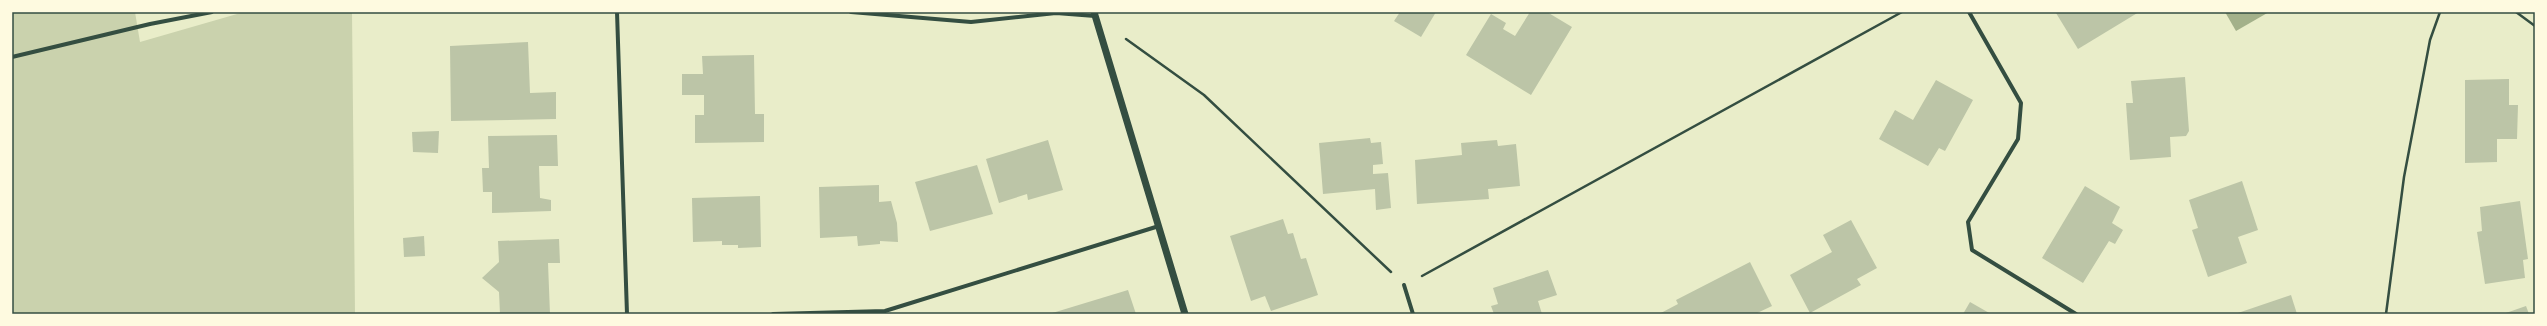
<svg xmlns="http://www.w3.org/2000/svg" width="2547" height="326" font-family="Cabin,sans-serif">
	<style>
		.green { fill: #cad2ad }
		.water { fill: #a3b18a }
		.building { fill: #bcc5a7 }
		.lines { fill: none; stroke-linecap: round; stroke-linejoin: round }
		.path { stroke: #344e41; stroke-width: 2.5 }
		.minor { stroke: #344e41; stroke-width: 4 }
		.tertiary { stroke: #344e41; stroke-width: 7 }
		.neatline { fill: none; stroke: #344e41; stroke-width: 1.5 }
	</style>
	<rect width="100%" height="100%" fill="#e9edc9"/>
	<polygon class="green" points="12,12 135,12 140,42 244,12 352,12 355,314 12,314"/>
	<polygon class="water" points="2225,12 2269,12 2236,31"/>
	<g class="building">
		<polygon points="1400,12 1436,12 1421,37 1394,21"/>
		<polygon points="1530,12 1547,12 1572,27 1531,95 1466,55 1491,14 1506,23 1503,29 1515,36"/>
		<polygon points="2059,12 2139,12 2078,49 2056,13"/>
		<polygon points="528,42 530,93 556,92 556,119 451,121 450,46"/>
		<polygon points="754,55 755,114 764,114 764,142 695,143 695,115 704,115 704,95 682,95 682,74 703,74 702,56"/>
		<polygon points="2185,77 2189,131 2186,136 2170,137 2171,157 2130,160 2126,103 2133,103 2131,81"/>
		<polygon points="2509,79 2509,105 2518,105 2517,139 2497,139 2497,162 2465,163 2465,80"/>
		<polygon points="1936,80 1973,100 1945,151 1939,148 1928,166 1879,139 1895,110 1913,120"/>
		<polygon points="439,131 438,153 413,152 412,132"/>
		<polygon points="557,135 558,166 539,166 540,198 551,200 551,211 492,213 492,192 483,192 482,168 489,168 488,136"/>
		<polygon points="1370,138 1371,143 1381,142 1383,164 1373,165 1373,174 1388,173 1391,208 1376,210 1375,189 1323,194 1319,143"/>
		<polygon points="1048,140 1063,190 1028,200 1027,194 999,203 986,159"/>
		<polygon points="1497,140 1498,146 1516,144 1520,186 1488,189 1489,199 1417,204 1415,160 1462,155 1461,143"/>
		<polygon points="977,165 993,214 930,231 915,182"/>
		<polygon points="2242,181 2258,230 2238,237 2247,263 2208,277 2192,230 2198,228 2189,200"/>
		<polygon points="879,185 879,202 891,201 897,223 898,242 880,241 880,244 858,246 857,236 820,238 819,187"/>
		<polygon points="2085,186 2120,207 2112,223 2123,230 2115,244 2109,241 2083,283 2042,258"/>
		<polygon points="760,196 761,247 738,248 738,245 722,245 722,241 693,242 692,198"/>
		<polygon points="2520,201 2528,259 2523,260 2525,278 2485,284 2477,232 2482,231 2480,207"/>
		<polygon points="1283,219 1288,234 1293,233 1301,259 1306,258 1318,295 1271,311 1265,296 1251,301 1230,236"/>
		<polygon points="1851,220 1877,268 1857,279 1861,285 1810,313 1790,275 1832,252 1823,235"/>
		<polygon points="424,236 425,256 404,257 403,238"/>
		<polygon points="559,239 560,263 548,263 550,314 500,314 499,292 482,278 499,262 498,241"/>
		<polygon points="1750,262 1772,306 1755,314 1659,314 1678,304 1676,300"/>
		<polygon points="1548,270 1557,295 1538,301 1542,314 1494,314 1491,306 1498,304 1493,288"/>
		<polygon points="1128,290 1136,314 1049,314"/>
		<polygon points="2291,295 2297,314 2235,314"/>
		<polygon points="1970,302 1991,314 1963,314"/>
		<polygon points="2526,306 2529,314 2503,314"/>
	</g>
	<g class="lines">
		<g class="path">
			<polyline points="2516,12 2535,26"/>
			<polyline points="1126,39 1204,95 1391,272"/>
			<polyline points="1422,276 1902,12"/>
			<polyline points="2386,314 2404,177 2430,40 2440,12"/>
		</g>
		<g class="minor">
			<polyline points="617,12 627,314"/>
			<polyline points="851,12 971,22 1056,13 1095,16"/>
			<polyline points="1969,12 2021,103 2018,139 1968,222 1972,250 2076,314"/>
			<polyline points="12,57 150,24 212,12"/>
			<polyline points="1404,285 1413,314"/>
			<polyline points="773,314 885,311 1159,226"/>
		</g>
		<polyline class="tertiary" points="1094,12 1185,314"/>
	</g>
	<rect width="2547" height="326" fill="none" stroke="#fefae0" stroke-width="26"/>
	<rect x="13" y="13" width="2521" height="300" class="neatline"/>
</svg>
